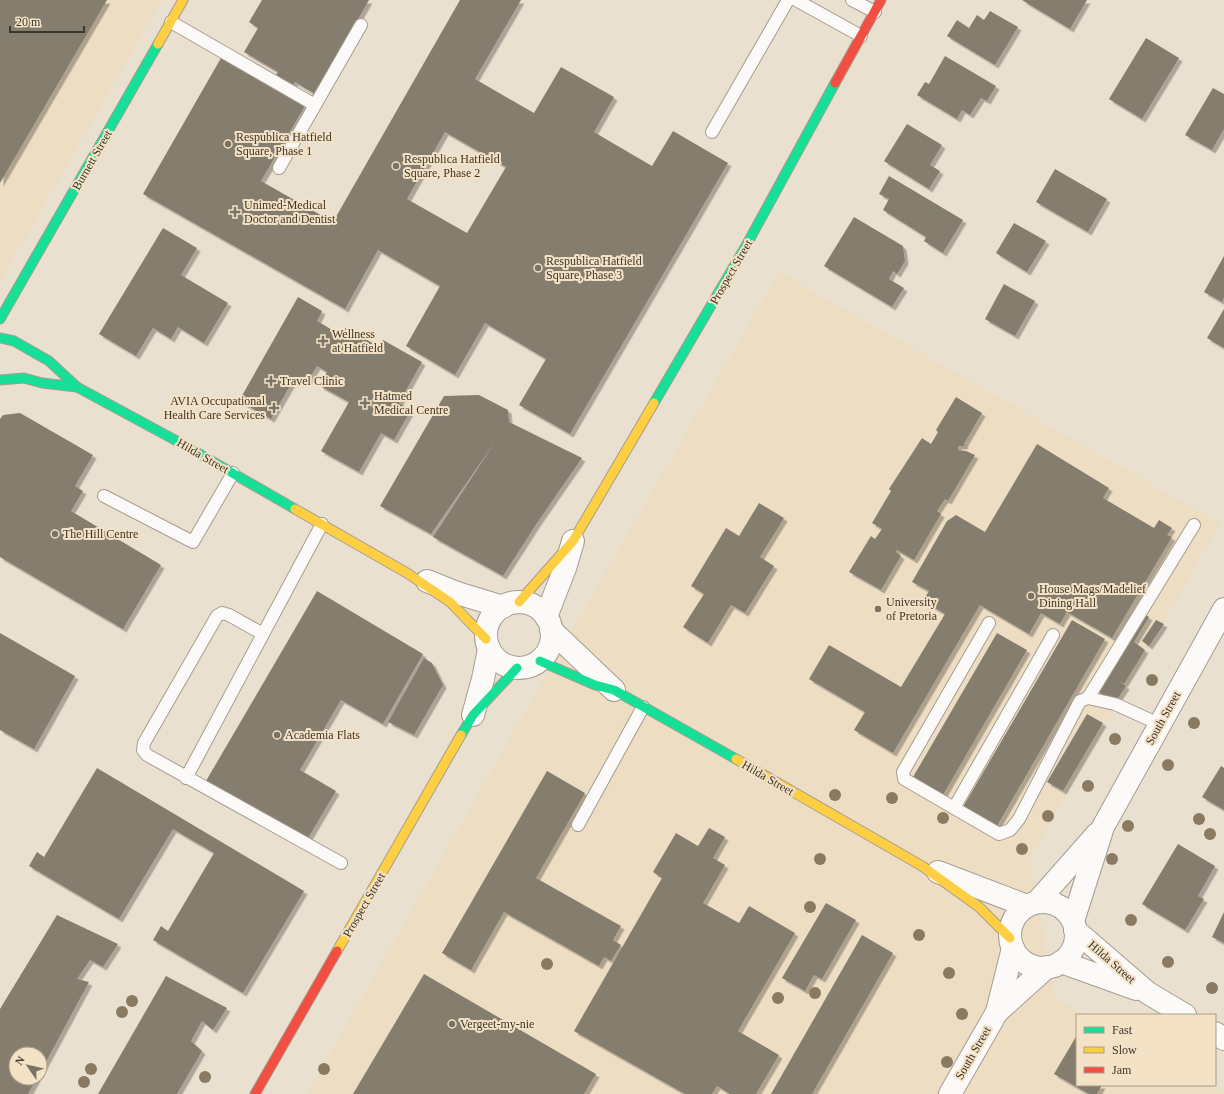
<svg xmlns="http://www.w3.org/2000/svg" width="1224" height="1094" font-family="'Times New Roman',serif">
	<style>
		.built { fill: #edddc3 }
		.building { fill: #857d6e; fill-rule: evenodd; filter: url(#shadow) }
		.lines { fill: none; stroke-linecap: round; stroke-linejoin: round }
		.lane-casing { stroke: #a59d91; stroke-width: 14 }
		.street-casing { stroke: #a59d91; stroke-width: 24 }
		.fast-casing { stroke: #a59d91; stroke-width: 11 }
		.slow-casing { stroke: #a59d91; stroke-width: 11 }
		.jam-casing { stroke: #a59d91; stroke-width: 11 }
		.lane { stroke: #fcfaf8; stroke-width: 12 }
		.street { stroke: #fcfaf8; stroke-width: 22 }
		.fast { stroke: #16e098; stroke-width: 9 }
		.slow { stroke: #ffcf43; stroke-width: 9 }
		.jam { stroke: #f24e42; stroke-width: 9 }
		.tree { fill: #897a61 }
		.poi-dot { fill: #7a7265; stroke: #f4e2c6; stroke-width: 1.5 }
		.labels { text-anchor: middle; stroke-width: 4; stroke-linejoin: round; paint-order: stroke }
		.poi-label { font-size: 12px; fill: #3d362b; stroke: #f4e2c6; text-anchor: start }
		.street-label { font-size: 12px; fill: #3d362b; stroke: #f4e2c6 }
	</style>
	<defs>
		<filter id="shadow"><feDropShadow dx="3.5" dy="3.5" stdDeviation="0" flood-color="#0004"/></filter>
	</defs>
	<rect width="100%" height="100%" fill="#eae0d0"/>
	<g class="built">
		<polygon points="0,0 162,0 0,282"/>
		<polygon points="779,272 1220,523 1030,858 1055,998 1087,1015 1077,1015 1077,1085 1215,1085 1224,1092 1224,1094 307,1094 534,696"/>
	</g>
	<g class="building">
		<polygon points="0,0 107,0 0,183"/>
		<polygon points="262,0 369,0 315,94 295,82 291,88 274,78 278,72 244,52 258,28 249,22"/>
		<path d="M 460,0 L 521,0 L 475,79 L 534,113 L 561,67 L 614,97 L 594,132 L 616,145 L 652,166 L 673,131 L 728,163 L 570,434 L 519,405 L 546,359 L 485,323 L 455,375 L 406,346 L 440,286 L 378,250 L 345,309 L 143,194 L 221,58 L 305,106 L 261,181 L 333,222 ZM 445,132 L 506,167 L 467,233 L 407,199 Z"/>
		<polygon points="1022,0 1087,0 1070,29"/>
		<polygon points="990,11 1018,27 995,65 947,36 957,20 969,28 977,15 984,20"/>
		<polygon points="1146,38 1179,58 1142,119 1109,99"/>
		<polygon points="945,56 996,86 987,101 981,98 970,115 962,110 957,119 917,95 925,82 929,84"/>
		<polygon points="1213,88 1224,94 1224,129 1212,150 1185,135"/>
		<polygon points="907,124 942,145 930,165 940,171 929,189 884,161"/>
		<polygon points="1055,169 1107,199 1088,232 1036,202"/>
		<polygon points="889,176 963,220 943,253 924,241 926,237 883,210 889,199 879,194"/>
		<polygon points="854,217 903,246 905,261 897,274 893,271 889,279 904,288 892,307 824,266"/>
		<polygon points="1014,223 1046,241 1027,272 996,253"/>
		<polygon points="163,228 197,248 181,275 228,303 204,343 178,327 171,339 153,328 136,356 99,334"/>
		<polygon points="1224,256 1224,298 1222,302 1204,292"/>
		<polygon points="1004,284 1035,301 1015,336 985,319"/>
		<polygon points="298,297 322,311 317,321 341,335 345,328 380,347 383,340 422,362 399,403 411,410 394,440 381,433 359,472 321,451 349,402 320,386 327,372 317,366 307,383 295,377 271,419 239,401"/>
		<polygon points="1224,309 1224,348 1207,338"/>
		<polygon points="479,395 508,410 509,422 582,458 537,523 503,576 433,537 495,442 431,534 380,506 444,396"/>
		<polygon points="956,397 982,413 964,444 965,446 958,446 958,450 966,451 975,455 948,501 945,499 937,511 941,514 914,560 897,550 896,552 901,556 881,590 849,572 871,536 875,539 882,529 872,523 891,491 889,489 922,438 931,444 938,432 936,430"/>
		<polygon points="20,413 93,455 75,486 83,491 71,511 161,565 123,629 0,557 0,419 3,415"/>
		<polygon points="1037,444 1109,488 1103,498 1154,528 1159,520 1172,528 1167,535 1172,537 1112,638 1067,612 1060,624 1041,613 1029,634 980,605 893,753 854,730 865,712 809,679 829,645 901,687 945,614 923,601 929,591 912,582 947,521 956,515 985,532"/>
		<polygon points="759,503 784,518 760,557 774,566 745,613 731,605 708,643 683,627 704,594 691,586 726,528 739,536"/>
		<polygon points="317,591 423,654 383,724 341,700 300,770 336,791 307,840 206,781"/>
		<polygon points="1143,613 1149,617 1134,642 1145,650 1124,684 1116,679 1126,686 1115,703 1097,691"/>
		<polygon points="1072,620 1105,639 997,826 963,807"/>
		<polygon points="1156,620 1164,624 1149,646 1142,641"/>
		<polygon points="0,633 75,676 34,749 0,730"/>
		<polygon points="997,633 1027,650 943,795 913,777"/>
		<polygon points="424,658 432,663 443,685 414,735 388,722"/>
		<polygon points="1087,714 1103,723 1063,791 1047,782"/>
		<polygon points="1221,766 1224,768 1224,810 1202,797"/>
		<polygon points="97,768 304,891 243,993 153,940 161,926 168,931 214,853 173,829 119,919 29,866 37,852 44,857"/>
		<polygon points="547,771 585,793 536,878 621,926 613,940 621,945 611,961 604,957 599,966 504,912 471,970 442,953"/>
		<polygon points="709,828 725,837 713,858 725,865 703,903 739,923 749,906 795,933 738,1031 779,1055 756,1094 730,1094 717,1086 712,1094 685,1094 574,1031 662,878 653,872 676,833 698,846"/>
		<polygon points="1178,844 1215,866 1198,896 1204,899 1185,930 1142,904"/>
		<polygon points="826,903 856,920 822,979 814,975 805,991 782,978"/>
		<polygon points="1224,912 1224,943 1212,937"/>
		<polygon points="57,915 118,944 103,967 90,960 77,979 89,982 40,1073 40,1054 16,1054 16,1078 37,1078 28,1094 0,1094 0,1009"/>
		<polygon points="862,935 893,953 812,1094 771,1094"/>
		<polygon points="424,974 596,1074 584,1094 353,1094"/>
		<polygon points="166,976 227,1008 213,1030 202,1021 191,1041 202,1051 177,1094 98,1094"/>
		<polygon points="1077,1035 1077,1085 1102,1085 1097,1094 1089,1094 1054,1074"/>
	</g>
	<g class="lines">
		<g class="lane-casing">
			<g id="lane">
				<polyline points="796,0 861,36"/>
				<polyline points="852,0 875,12"/>
				<polyline points="171,22 315,105"/>
				<polyline points="712,132 788,0"/>
				<polyline points="279,168 361,25"/>
				<polyline points="104,496 193,542 233,473"/>
				<polyline points="989,623 903,772 904,779 999,834 1010,830 1019,819 1080,701 1088,698 1115,704 1159,724"/>
				<polyline points="263,634 229,615 222,613 217,616 144,743 143,750 147,755 341,863"/>
				<polyline points="1088,698 1194,525"/>
				<polyline points="186,778 322,524"/>
				<polyline points="954,808 1053,635"/>
				<polyline points="578,825 643,707"/>
			</g>
		</g>
		<g class="street-casing">
			<g id="street">
				<polyline points="427,581 457,593 503,607"/>
				<circle cx="519" cy="635" r="33"/>
				<polyline points="546,617 565,568 573,541"/>
				<polyline points="551,630 614,690"/>
				<polyline points="473,715 483,679 489,649"/>
				<polyline points="938,872 1027,906"/>
				<polyline points="1037,902 1097,834"/>
				<circle cx="1043" cy="935" r="33"/>
				<polyline points="1073,921 1103,827 1224,609"/>
				<polyline points="1075,930 1148,993 1185,1015"/>
				<polyline points="1061,962 1136,989"/>
				<polyline points="997,1012 1047,967"/>
				<polyline points="1215,1033 1224,1039"/>
				<polyline points="950,1094 997,1012 1013,948"/>
			</g>
		</g>
		<g class="fast-casing">
			<g id="fast">
				<polyline points="0,319 158,44"/>
				<polyline points="0,338 14,341 49,361 77,387 175,440 295,509"/>
				<polyline points="0,380 24,378 42,383 77,387"/>
				<polyline points="654,403 747,244 835,83"/>
				<polyline points="540,661 595,685 614,690 736,759"/>
				<polyline points="461,735 473,715 517,668"/>
			</g>
		</g>
		<g class="slow-casing">
			<g id="slow">
				<polyline points="158,44 183,0"/>
				<polyline points="295,509 407,573 450,602 486,639"/>
				<polyline points="519,602 573,541 654,403"/>
				<polyline points="736,759 922,866 979,907 1010,938"/>
				<polyline points="337,951 461,735"/>
			</g>
		</g>
		<g class="jam-casing">
			<g id="jam">
				<polyline points="835,83 881,0"/>
				<polyline points="255,1094 337,951"/>
			</g>
		</g>
		<use href="#lane" class="lane"/>
		<use href="#street" class="street"/>
		<use href="#fast" class="fast"/>
		<use href="#slow" class="slow"/>
		<use href="#jam" class="jam"/>
	</g>
	<g class="tree">
		<circle cx="1152" cy="680" r="6"/>
		<circle cx="1194" cy="723" r="6"/>
		<circle cx="1115" cy="739" r="6"/>
		<circle cx="1168" cy="765" r="6"/>
		<circle cx="1088" cy="786" r="6"/>
		<circle cx="835" cy="795" r="6"/>
		<circle cx="892" cy="798" r="6"/>
		<circle cx="1048" cy="816" r="6"/>
		<circle cx="943" cy="818" r="6"/>
		<circle cx="1199" cy="819" r="6"/>
		<circle cx="1128" cy="826" r="6"/>
		<circle cx="1210" cy="834" r="6"/>
		<circle cx="1022" cy="849" r="6"/>
		<circle cx="820" cy="859" r="6"/>
		<circle cx="1112" cy="859" r="6"/>
		<circle cx="810" cy="907" r="6"/>
		<circle cx="1131" cy="920" r="6"/>
		<circle cx="919" cy="935" r="6"/>
		<circle cx="1168" cy="962" r="6"/>
		<circle cx="547" cy="964" r="6"/>
		<circle cx="949" cy="973" r="6"/>
		<circle cx="1212" cy="988" r="6"/>
		<circle cx="815" cy="993" r="6"/>
		<circle cx="778" cy="998" r="6"/>
		<circle cx="132" cy="1001" r="6"/>
		<circle cx="122" cy="1012" r="6"/>
		<circle cx="962" cy="1014" r="6"/>
		<circle cx="947" cy="1062" r="6"/>
		<circle cx="91" cy="1069" r="6"/>
		<circle cx="324" cy="1069" r="6"/>
		<circle cx="205" cy="1077" r="6"/>
		<circle cx="84" cy="1082" r="6"/>
	</g>
	<g class="poi-dot">
		<circle cx="228" cy="144" r="4"/>
		<circle cx="396" cy="166" r="4"/>
		<path d="M233 206h4v4h4v4h-4v4h-4v-4h-4v-4h4z"/>
		<circle cx="538" cy="268" r="4"/>
		<path d="M321 335h4v4h4v4h-4v4h-4v-4h-4v-4h4z"/>
		<path d="M269 375h4v4h4v4h-4v4h-4v-4h-4v-4h4z"/>
		<path d="M363 397h4v4h4v4h-4v4h-4v-4h-4v-4h4z"/>
		<path d="M272 402h4v4h4v4h-4v4h-4v-4h-4v-4h4z"/>
		<circle cx="55" cy="534" r="4"/>
		<circle cx="1031" cy="596" r="4"/>
		<circle cx="878" cy="609" r="4"/>
		<circle cx="277" cy="735" r="4"/>
		<circle cx="452" cy="1024" r="4"/>
	</g>
	<g class="labels">
		<g class="poi-label">
			<text x="236" y="141">Respublica Hatfield<tspan x="236" dy="14">Square, Phase 1</tspan></text>
			<text x="404" y="163">Respublica Hatfield<tspan x="404" dy="14">Square, Phase 2</tspan></text>
			<text x="244" y="209">Unimed-Medical<tspan x="244" dy="14">Doctor and Dentist</tspan></text>
			<text x="546" y="265">Respublica Hatfield<tspan x="546" dy="14">Square, Phase 3</tspan></text>
			<text x="332" y="338">Wellness<tspan x="332" dy="14">at Hatfield</tspan></text>
			<text x="280" y="385">Travel Clinic</text>
			<text x="374" y="400">Hatmed<tspan x="374" dy="14">Medical Centre</tspan></text>
			<text x="265" y="405" text-anchor="end">AVIA Occupational<tspan x="265" dy="14">Health Care Services</tspan></text>
			<text x="63" y="538">The Hill Centre</text>
			<text x="1039" y="593">House Mags/Madelief<tspan x="1039" dy="14">Dining Hall</tspan></text>
			<text x="886" y="606">University<tspan x="886" dy="14">of Pretoria</tspan></text>
			<text x="285" y="739">Academia Flats</text>
			<text x="460" y="1028">Vergeet-my-nie</text>
		</g>
		<g class="street-label">
			<text transform="translate(92 160) rotate(-60)" y="4">Burnett Street</text>
			<text transform="translate(731 272) rotate(-60)" y="4">Prospect Street</text>
			<text transform="translate(203 456) rotate(30)" y="4">Hilda Street</text>
			<text transform="translate(1163 718) rotate(-61)" y="4">South Street</text>
			<text transform="translate(768 778) rotate(30)" y="4">Hilda Street</text>
			<text transform="translate(364 905) rotate(-60)" y="4">Prospect Street</text>
			<text transform="translate(1112 962) rotate(41)" y="4">Hilda Street</text>
			<text transform="translate(973 1053) rotate(-60)" y="4">South Street</text>
		</g>
	</g>
	<rect x="1076" y="1014" width="140" height="72" fill="#f4e2c6" stroke="#ab9d88"/>
	<rect x="1084" y="1027" width="20" height="6" fill="#16e098" stroke="#ab9d88"/>
	<text x="1112" y="1034" font-size="12" fill="#3d362b">Fast</text>
	<rect x="1084" y="1047" width="20" height="6" fill="#ffcf43" stroke="#ab9d88"/>
	<text x="1112" y="1054" font-size="12" fill="#3d362b">Slow</text>
	<rect x="1084" y="1067" width="20" height="6" fill="#f24e42" stroke="#ab9d88"/>
	<text x="1112" y="1074" font-size="12" fill="#3d362b">Jam</text>
	<g transform="translate(28 1066) rotate(304)"><circle r="19" fill="#f4e2c6" stroke="#ab9d88"/>
	<path d="M0-3L7 15L0 10L-7 15Z" fill="#7a7265"/>
	<text y="-6" font-size="11" font-weight="bold" text-anchor="middle" fill="#3d362b">N</text>
	</g>
	<path d="M10 26v6h74v-6" fill="none" stroke="#3d362b" stroke-width="2"/>
	<text x="16" y="26" font-size="12" fill="#3d362b" stroke="#f4e2c6" stroke-width="3" paint-order="stroke">20 m</text>
</svg>
